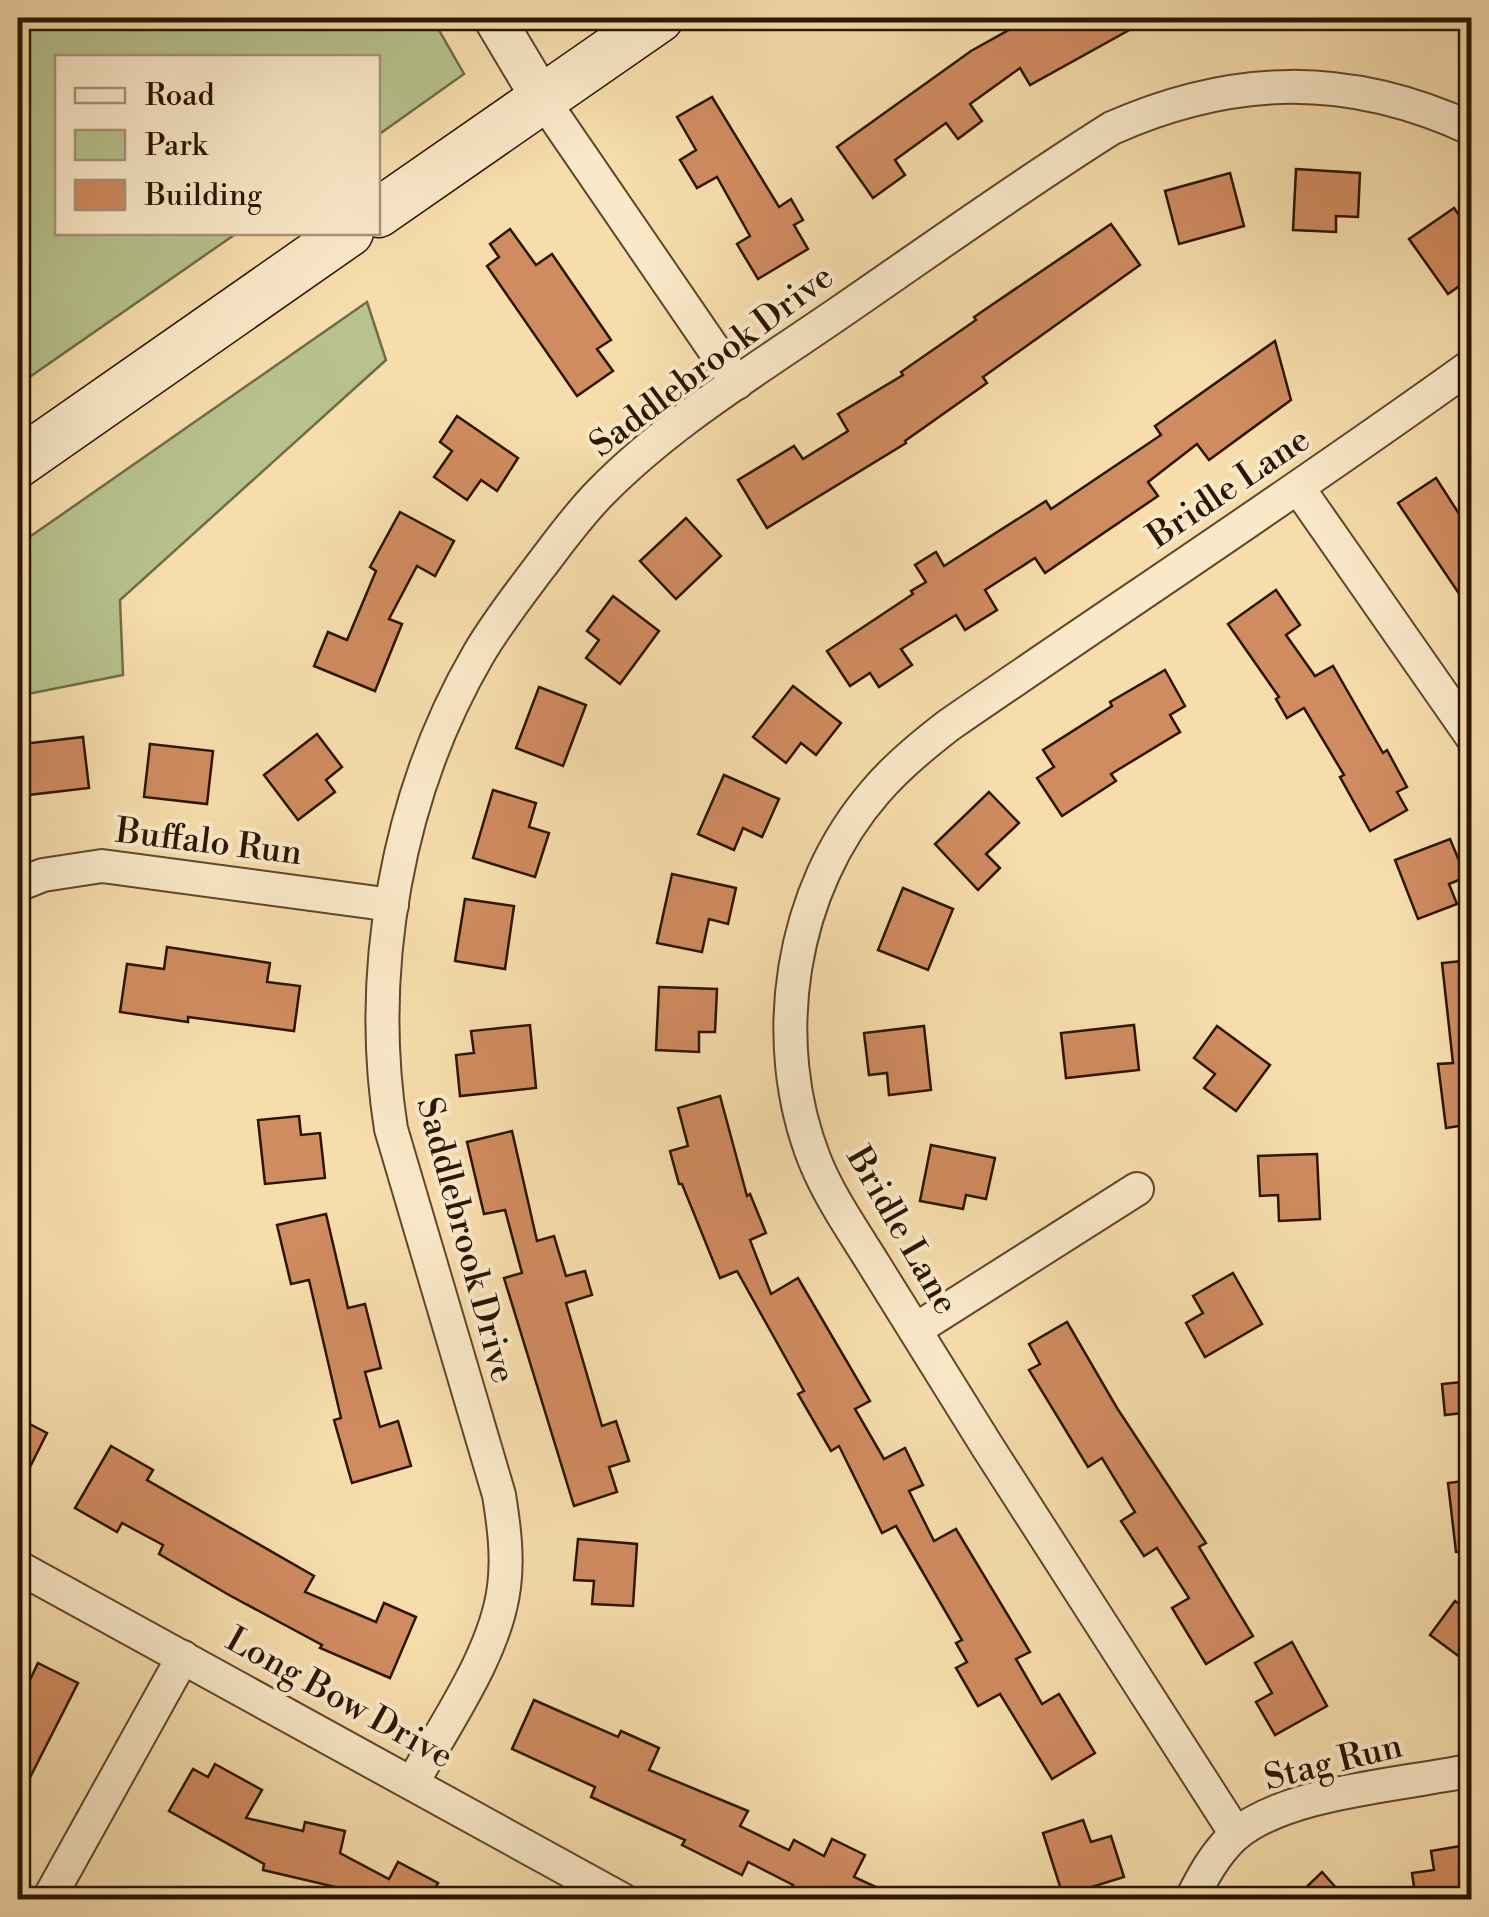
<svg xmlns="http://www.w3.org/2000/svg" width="1489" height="1917" font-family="'Libre Bodoni',serif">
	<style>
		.green { fill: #b7c28e; stroke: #716c47; stroke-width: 2.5 }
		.building { fill: #d08b60; stroke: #2b1500; stroke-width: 2.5 }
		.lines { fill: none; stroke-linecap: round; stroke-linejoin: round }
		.minor-casing { stroke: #5e472b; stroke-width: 36 }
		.tertiary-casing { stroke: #5e472b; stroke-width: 44 }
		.secondary-casing { stroke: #2b1500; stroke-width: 51 }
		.minor { stroke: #fae9c9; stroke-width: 32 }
		.tertiary { stroke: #fae9c9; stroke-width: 40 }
		.secondary { stroke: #fae9c9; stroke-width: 48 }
		.labels { text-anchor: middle; stroke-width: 8; stroke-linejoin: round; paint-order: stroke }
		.street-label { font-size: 35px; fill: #2b1500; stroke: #fae9c9 }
	</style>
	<rect width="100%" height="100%" fill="#f7ddac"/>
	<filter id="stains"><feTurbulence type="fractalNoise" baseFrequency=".002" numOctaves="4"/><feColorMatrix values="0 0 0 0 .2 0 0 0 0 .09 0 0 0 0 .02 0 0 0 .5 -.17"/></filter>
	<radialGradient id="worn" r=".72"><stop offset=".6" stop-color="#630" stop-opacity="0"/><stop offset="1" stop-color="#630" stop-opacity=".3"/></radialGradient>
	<g class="green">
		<polygon points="18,18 432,18 464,74 378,135 378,58 58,58 58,232 237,233 18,385"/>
		<polygon points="367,302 386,360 120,600 123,675 18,696 18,545"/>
	</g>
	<g class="building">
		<polygon points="1030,18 1151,18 1030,85 1020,68 970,104 982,121 958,139 946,123 895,160 905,175 873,198 837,147 971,51"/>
		<polygon points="712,97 779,207 791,199 803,220 794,225 808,249 758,279 737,244 750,236 717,177 697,188 680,160 696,150 677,117"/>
		<polygon points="1296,169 1360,173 1358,217 1336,216 1336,232 1293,230"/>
		<polygon points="1230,173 1244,226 1179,244 1165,191"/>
		<polygon points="1454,208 1472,233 1472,277 1448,294 1409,239"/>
		<polygon points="1111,224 1140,265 983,377 987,383 905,441 906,443 767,528 738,480 794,446 803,459 848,431 838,414 903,375 901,372 976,320 974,317"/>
		<polygon points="510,229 536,265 552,254 611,340 597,349 613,371 577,396 487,266 499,257 490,244"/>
		<polygon points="1275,341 1291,400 1209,460 1197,444 1148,482 1158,496 1045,573 1035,558 985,590 997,610 965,630 956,615 901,649 912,665 879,687 870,673 850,686 827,651 913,594 911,591 926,582 915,565 936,552 944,566 1046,501 1051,509 1161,435 1155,426"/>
		<polygon points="457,416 518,458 497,491 481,480 467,500 434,477 452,451 440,442"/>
		<polygon points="1436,478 1472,534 1472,613 1398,503"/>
		<polygon points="400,512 454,541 435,576 417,566 389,619 402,624 375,691 314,666 328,632 347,640 376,571 370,567"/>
		<polygon points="686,518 721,556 676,599 640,561"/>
		<polygon points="1276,590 1300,625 1286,635 1315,676 1333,666 1383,753 1387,750 1407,787 1397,792 1407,810 1370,831 1340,777 1344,775 1304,708 1287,718 1276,699 1279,697 1228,624"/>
		<polygon points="613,596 659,631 620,684 586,658 599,640 587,631"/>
		<polygon points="1165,670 1185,706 1170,715 1180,732 1111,774 1116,781 1062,816 1037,778 1054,767 1043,750 1112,706 1110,702"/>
		<polygon points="793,686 841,723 816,755 801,743 786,763 753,737"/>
		<polygon points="539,687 586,705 563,766 516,748"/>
		<polygon points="317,734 342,767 326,780 335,792 298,820 264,775"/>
		<polygon points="83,737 89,788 28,795 22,744"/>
		<polygon points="150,744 213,751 207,804 144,797"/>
		<polygon points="724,775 779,799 762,837 743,828 734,850 698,834"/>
		<polygon points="493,790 536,803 529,827 549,833 535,877 473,858"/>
		<polygon points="989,792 1019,823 986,854 1000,868 978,890 935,844"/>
		<polygon points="1450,839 1466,877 1449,884 1457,904 1418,919 1395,860"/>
		<polygon points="672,874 736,888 728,924 709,919 702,952 657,943"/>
		<polygon points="903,888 953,909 928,970 878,950"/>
		<polygon points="465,899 514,906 505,969 455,961"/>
		<polygon points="167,947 270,963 267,982 300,986 294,1031 188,1017 188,1022 120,1012 127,964 164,969"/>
		<polygon points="1472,960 1472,1124 1446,1128 1438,1064 1453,1063 1442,963"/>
		<polygon points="659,987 717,989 715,1032 699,1032 699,1052 656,1050"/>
		<polygon points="530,1025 536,1088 460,1096 456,1055 474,1053 471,1031"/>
		<polygon points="1134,1025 1139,1070 1066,1078 1061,1033"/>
		<polygon points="924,1026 931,1090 889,1095 887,1073 869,1075 864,1033"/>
		<polygon points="1217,1026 1270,1065 1236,1111 1204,1088 1215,1074 1194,1058"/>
		<polygon points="720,1096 747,1196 750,1194 766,1233 750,1240 771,1294 798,1278 870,1401 855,1409 884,1459 905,1448 923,1485 909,1491 934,1541 956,1529 1030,1652 1016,1659 1042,1704 1059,1694 1095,1753 1052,1779 1000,1694 978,1706 956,1668 967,1662 956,1643 962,1640 896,1526 882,1533 839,1446 831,1451 798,1394 804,1391 737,1271 720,1278 682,1184 679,1184 670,1151 688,1146 678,1108"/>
		<polygon points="299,1116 301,1135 320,1133 325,1178 265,1184 258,1120"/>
		<polygon points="512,1131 537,1241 554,1236 566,1276 585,1271 592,1295 566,1303 602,1426 616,1421 629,1461 609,1467 617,1492 574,1506 504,1278 522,1273 505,1210 484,1214 467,1142"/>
		<polygon points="931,1145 995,1158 986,1199 966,1195 963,1209 920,1201"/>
		<polygon points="1317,1154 1320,1219 1279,1221 1278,1195 1260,1196 1258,1156"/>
		<polygon points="326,1214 348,1308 365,1304 381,1368 365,1372 380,1427 398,1421 411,1466 352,1483 334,1420 341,1418 309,1280 291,1284 277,1225"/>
		<polygon points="1233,1273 1262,1324 1205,1357 1186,1323 1203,1313 1193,1296"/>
		<polygon points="1067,1322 1117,1408 1206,1543 1199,1547 1253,1636 1206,1664 1172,1608 1189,1598 1157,1548 1144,1556 1121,1521 1135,1512 1102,1458 1088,1467 1029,1370 1040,1364 1029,1344"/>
		<polygon points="1472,1381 1472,1412 1445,1415 1442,1384"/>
		<polygon points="18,1418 47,1433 18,1491"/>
		<polygon points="111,1446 153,1470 147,1480 314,1576 305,1592 376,1622 384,1603 416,1617 390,1678 320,1648 322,1645 229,1595 159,1554 163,1545 122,1523 117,1532 75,1508"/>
		<polygon points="1472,1480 1472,1551 1456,1552 1448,1483"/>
		<polygon points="578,1539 637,1544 633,1606 592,1604 594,1581 574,1580"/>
		<polygon points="1455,1601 1472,1612 1472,1666 1430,1635"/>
		<polygon points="1292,1642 1327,1706 1275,1735 1256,1702 1272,1693 1255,1663"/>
		<polygon points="38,1663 78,1683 18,1801 18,1705"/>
		<polygon points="534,1700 618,1737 621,1731 659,1748 649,1770 748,1811 740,1826 789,1850 794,1840 824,1856 832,1839 865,1855 854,1877 904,1900 786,1900 793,1885 748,1862 742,1875 682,1845 685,1840 591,1797 595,1787 512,1749"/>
		<polygon points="215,1764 262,1790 246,1818 303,1831 305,1822 345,1831 340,1853 389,1879 398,1862 438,1883 429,1900 353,1900 357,1892 263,1870 264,1864 169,1811 193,1769 208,1777"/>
		<polygon points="1083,1820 1091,1842 1111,1836 1124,1877 1063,1896 1043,1833"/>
		<polygon points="1472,1844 1472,1900 1416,1900 1412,1873 1434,1870 1431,1851"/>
		<polygon points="1322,1872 1347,1900 1293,1900"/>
	</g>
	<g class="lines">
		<g class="minor-casing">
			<g id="minor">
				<polyline points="543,100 737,383"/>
				<polyline points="1299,489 1472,737"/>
				<polyline points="18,885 43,875 102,866 392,905"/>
				<polyline points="915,1330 1137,1189"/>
				<polyline points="18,1567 623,1900"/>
				<path d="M 413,1782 C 445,1724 496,1653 504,1587 C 508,1557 504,1526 499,1495 L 391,1129 C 366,971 397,794 478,655 C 496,624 518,596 539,568 C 559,542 578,515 601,492 C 670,422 756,370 836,315 C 928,252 1018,187 1112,128 C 1234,74 1349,72 1472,129"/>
				<path d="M 1236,1834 C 1153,1705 1070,1575 987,1446 C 949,1386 912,1326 875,1266 C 854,1232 830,1198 815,1161 C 767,1041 790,889 876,791 C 897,766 923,745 949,725 C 1123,605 1300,489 1472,365"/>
				<polyline points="48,1900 183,1657"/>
				<path d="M 1191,1900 C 1203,1876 1215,1854 1234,1836 C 1285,1791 1405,1785 1472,1770"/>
			</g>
		</g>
		<g class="tertiary-casing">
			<polyline id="tertiary" points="494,18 543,100"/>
		</g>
		<g class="secondary-casing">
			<g id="secondary">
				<polyline points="378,213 659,18"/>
				<polyline points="18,463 349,232"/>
			</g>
		</g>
		<use href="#minor" class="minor"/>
		<use href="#tertiary" class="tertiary"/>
		<use href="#secondary" class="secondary"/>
	</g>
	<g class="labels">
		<g class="street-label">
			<text transform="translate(711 360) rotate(-37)" y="12">Saddlebrook Drive</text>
			<text transform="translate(1228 487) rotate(-34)" y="12">Bridle Lane</text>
			<text transform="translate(209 841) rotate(7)" y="12">Buffalo Run</text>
			<text transform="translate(903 1230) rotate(60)" y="12">Bridle Lane</text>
			<text transform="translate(467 1240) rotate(75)" y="12">Saddlebrook Drive</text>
			<text transform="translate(340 1697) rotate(29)" y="12">Long Bow Drive</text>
			<text transform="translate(1333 1761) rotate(-14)" y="12">Stag Run</text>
		</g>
	</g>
	<rect width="1489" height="1917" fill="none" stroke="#f7ddac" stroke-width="60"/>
	<rect x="20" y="20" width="1449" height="1877" fill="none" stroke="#2b1500" stroke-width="5"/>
	<rect x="30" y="30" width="1429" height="1857" fill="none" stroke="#2b1500" stroke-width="2.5"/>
	<rect x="55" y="55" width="325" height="180" fill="#fae9c9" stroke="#a79479" stroke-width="2.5"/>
	<rect x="75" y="88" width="50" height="15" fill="#fae9c9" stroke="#a79479" stroke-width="2.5"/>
	<text x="145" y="105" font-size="30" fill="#2b1500">Road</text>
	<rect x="75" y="130" width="50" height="30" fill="#b7c28e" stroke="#a79479" stroke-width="2.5"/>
	<text x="145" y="155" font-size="30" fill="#2b1500">Park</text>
	<rect x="75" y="180" width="50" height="30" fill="#d08b60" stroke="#a79479" stroke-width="2.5"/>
	<text x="145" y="205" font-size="30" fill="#2b1500">Building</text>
	<rect width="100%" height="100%" filter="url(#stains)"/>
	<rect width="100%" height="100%" fill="url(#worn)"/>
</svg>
